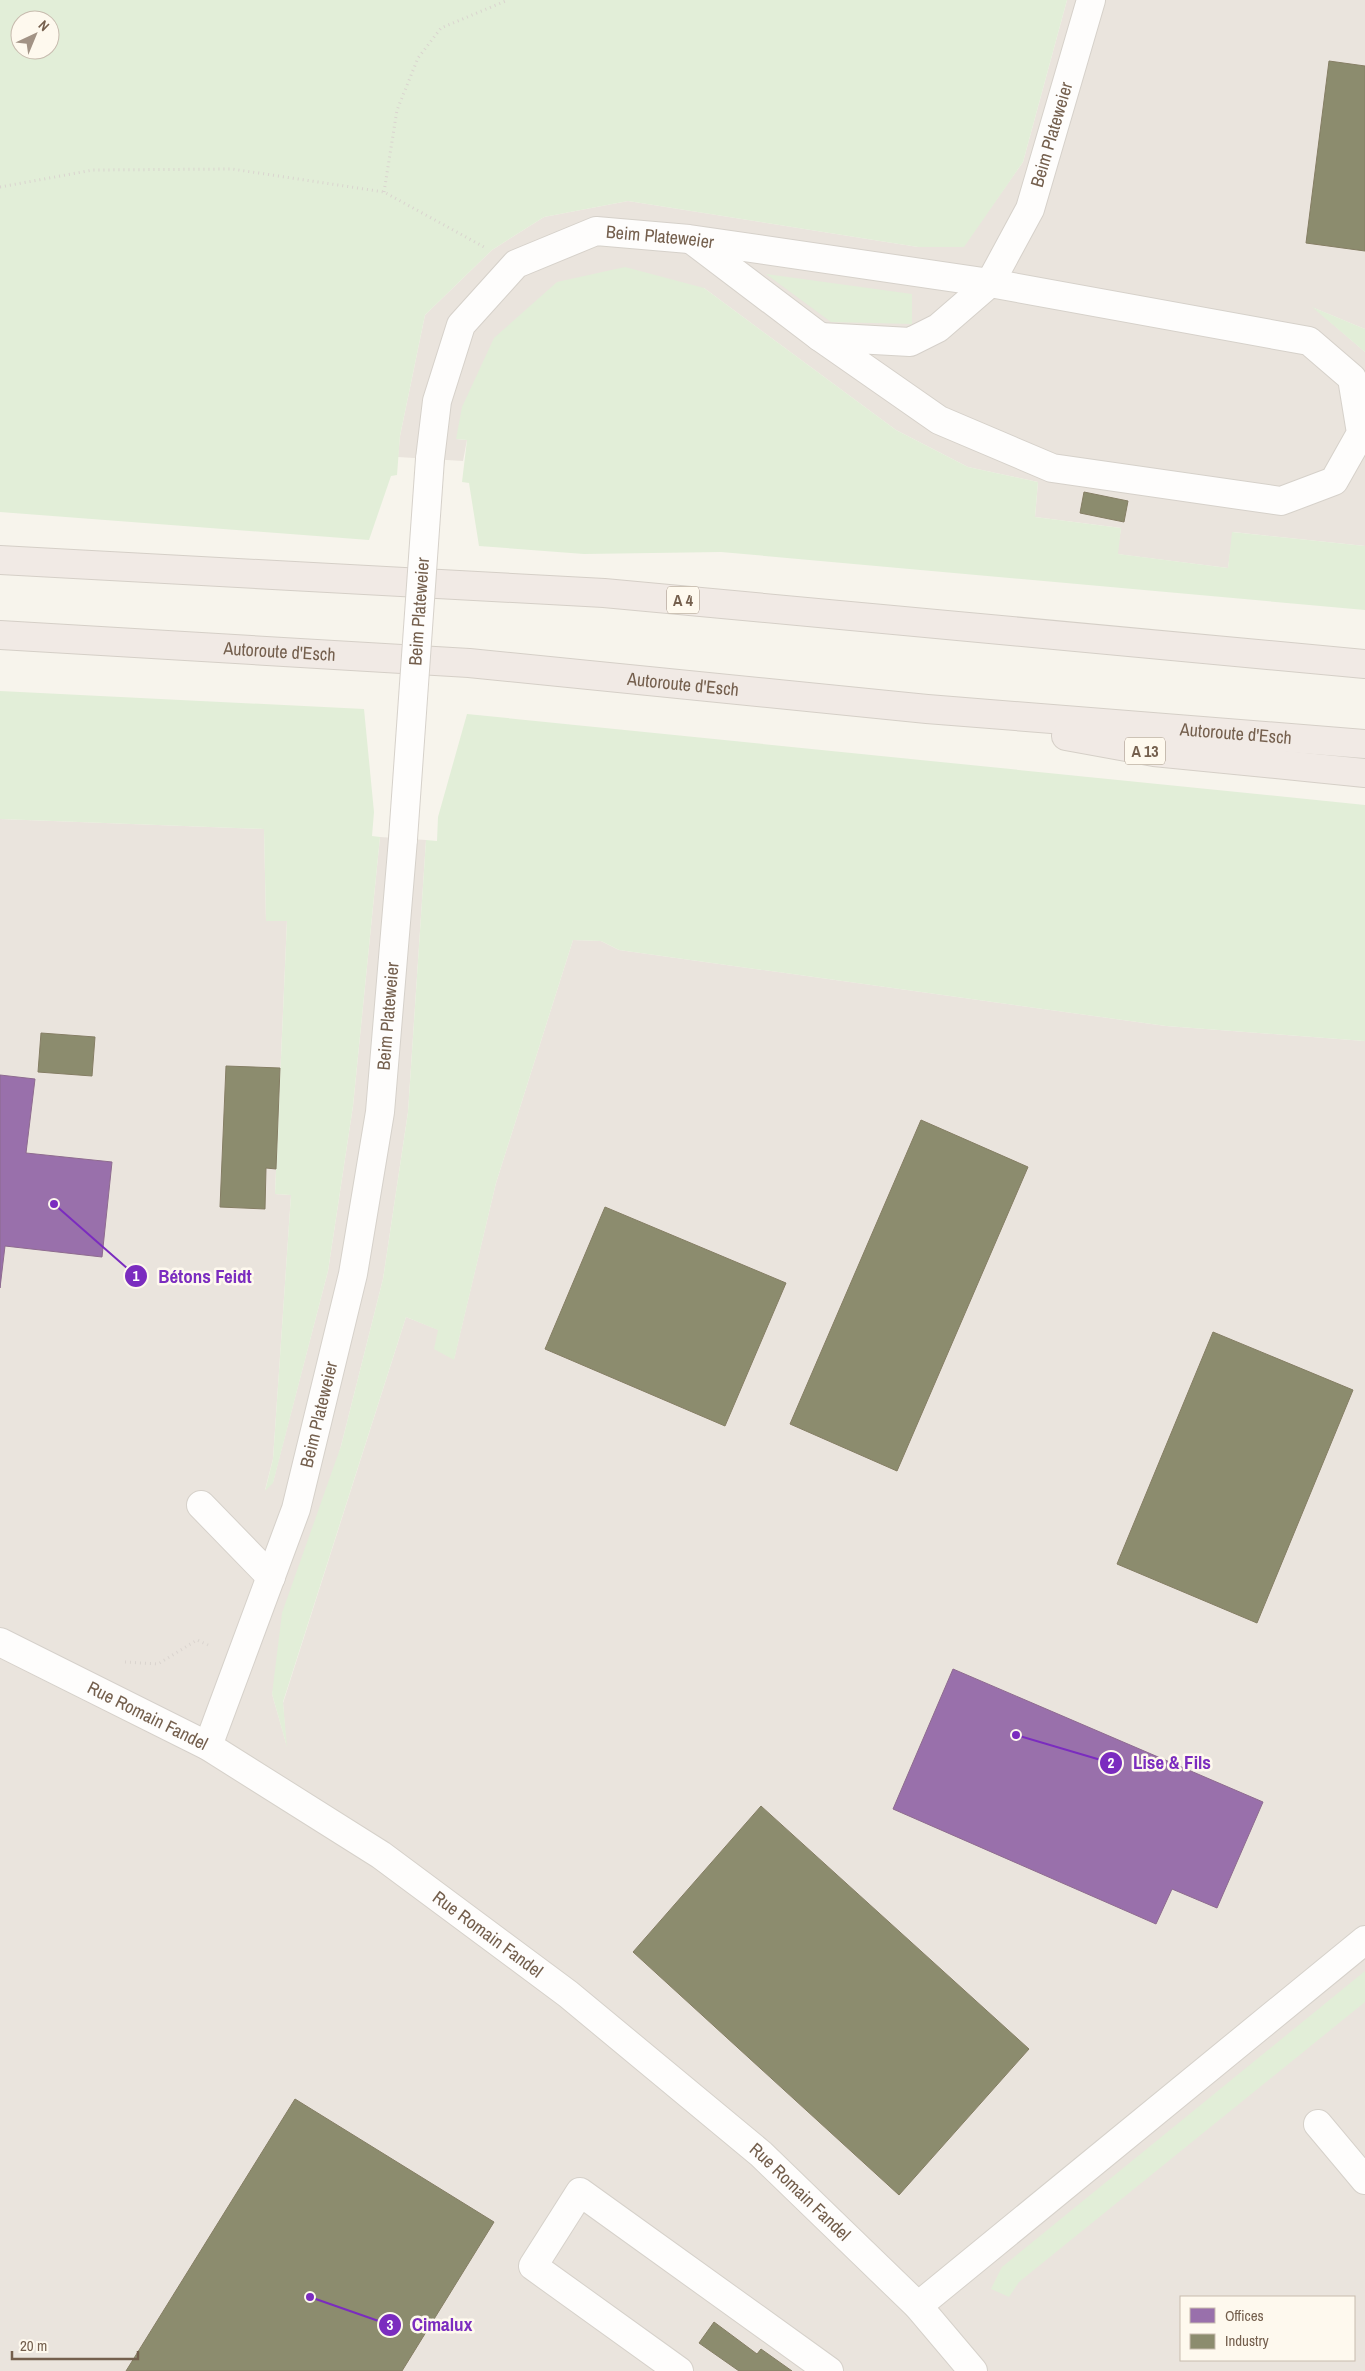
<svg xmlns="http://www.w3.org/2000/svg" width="1365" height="2371" font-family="'Archivo Narrow',sans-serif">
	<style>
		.industrial { fill: #eae4dd; fill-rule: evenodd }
		.green { fill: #e2eed8; fill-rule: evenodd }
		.offices { fill: #9970ab; stroke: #8e6b8f }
		.industry { fill: #8c8c6e; stroke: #857e64 }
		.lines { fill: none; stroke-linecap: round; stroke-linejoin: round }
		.minor-casing { stroke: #d6d1ca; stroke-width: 30 }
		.highway-casing { stroke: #d5cfc7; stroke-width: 30 }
		.path { stroke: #dad4cf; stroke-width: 3; stroke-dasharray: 1 4; stroke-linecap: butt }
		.minor { stroke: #fefdfc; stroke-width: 28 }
		.highway { stroke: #f1eae5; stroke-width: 28 }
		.minor-bridge-casing { stroke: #d6d1ca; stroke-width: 30; stroke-linecap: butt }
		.minor-bridge { stroke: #fefdfc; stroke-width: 28 }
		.labels { text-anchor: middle; stroke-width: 5; stroke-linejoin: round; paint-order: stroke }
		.shield { fill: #fef9ee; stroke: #9d8d7d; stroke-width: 1 }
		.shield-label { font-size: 16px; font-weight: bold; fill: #745f4d }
		.street-label { font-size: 18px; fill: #745f4d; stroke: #fef9ee }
		.leader { fill: none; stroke: #7b2cbf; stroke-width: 2 }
		.callout-dot { fill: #7b2cbf; stroke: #fef9ee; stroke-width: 2 }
		.mark-label { font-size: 15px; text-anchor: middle; font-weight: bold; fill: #fff }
		.callout-label { font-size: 19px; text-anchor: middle; font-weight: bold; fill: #7b2cbf; stroke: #fef9ee; stroke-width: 5; stroke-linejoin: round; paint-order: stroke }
	</style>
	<rect width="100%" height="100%" fill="#f7f4ec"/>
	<g class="industrial">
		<polygon points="1067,0 1365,0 1365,329 1314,308 1365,352 1365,546 1233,532 1228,568 1117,554 1121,528 1035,517 1038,482 968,467 896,430 704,288 456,439 467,440 463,461 398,457 400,436 425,315 492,250 544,217 628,201 918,247 963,247 1023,162"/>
		<path d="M 0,819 L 264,829 L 266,921 L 287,920 L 275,1194 L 291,1195 L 273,1459 L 265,1490 L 273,1482 L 328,1271 L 353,1106 L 380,837 L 426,840 L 408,1112 L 383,1279 L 341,1446 L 272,1694 L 286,1743 L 283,1703 L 406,1317 L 439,1330 L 454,1359 L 496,1183 L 573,940 L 601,941 L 619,950 L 1166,1026 L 1365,1041 L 1365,2371 L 0,2371 ZM 1181,2297 L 1354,2297 L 1354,2360 L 1181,2360 Z"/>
	</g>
	<g class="green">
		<path d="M 0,0 L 1067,0 L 1023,162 L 964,247 L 918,247 L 628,201 L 544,217 L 492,250 L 425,315 L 400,436 L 397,475 L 391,476 L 369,540 L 0,512 ZM 20,20 L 50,20 L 50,50 L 20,50 Z"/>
		<polygon points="625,267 704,288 896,430 968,467 1038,482 1035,517 1121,528 1118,554 1228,568 1232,532 1365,546 1365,610 721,552 584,554 479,546 469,483 462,482 467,440 456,439 462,407 494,338 557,282"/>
		<polygon points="766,274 912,294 912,324 831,322"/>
		<polygon points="1312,307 1365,329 1365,352"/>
		<polygon points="0,691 364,709 374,812 372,836 380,837 353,1106 328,1271 273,1483 265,1491 273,1459 291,1195 275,1194 287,921 266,921 264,829 0,819"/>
		<polygon points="467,714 1365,805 1365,1041 1166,1026 619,950 601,941 573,940 496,1183 454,1360 434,1349 438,1330 406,1317 283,1702 287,1747 272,1694 282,1613 341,1446 383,1279 408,1112 426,840 437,841 438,817"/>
		<polygon points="1365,1971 1365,2002 1019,2282 1009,2297 991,2289 1002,2267"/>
	</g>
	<g class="offices">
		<polygon points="0,1075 35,1079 26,1153 112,1162 102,1257 5,1246 0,1288"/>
		<polygon points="953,1669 1263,1802 1217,1908 1172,1889 1156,1924 893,1809"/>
	</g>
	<g class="industry">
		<polygon points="1329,61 1365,66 1365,251 1306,243"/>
		<polygon points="1084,492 1128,501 1124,522 1080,513"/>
		<polygon points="41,1033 95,1037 92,1076 38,1072"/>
		<polygon points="226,1066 280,1068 276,1169 266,1168 265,1209 220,1207"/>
		<polygon points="921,1120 1028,1167 897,1471 790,1424"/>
		<polygon points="605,1207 786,1283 725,1426 545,1349"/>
		<polygon points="1213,1332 1353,1390 1257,1623 1117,1564"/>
		<polygon points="761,1806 1029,2049 899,2195 633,1952"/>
		<polygon points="295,2099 494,2222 402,2371 126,2371"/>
		<polygon points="714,2322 757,2354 761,2349 792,2371 739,2371 699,2343"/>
	</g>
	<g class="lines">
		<g class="minor-casing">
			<g id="minor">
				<polyline points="692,240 820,337"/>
				<polygon points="990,283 1309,341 1352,378 1361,433 1334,481 1281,501 1052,468 939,420 820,337 910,342 938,328"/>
				<path id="s1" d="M 430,459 L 437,401 L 461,325 L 516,264 L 596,231 L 689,239 L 990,283 L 1030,209 L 1091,0"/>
				<polyline points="201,1505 271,1577"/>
				<path id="s2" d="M 0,1642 L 208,1746 L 381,1855 L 568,1994 L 761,2154 L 918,2306 L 973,2371"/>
				<path id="s3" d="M 208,1746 L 296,1509 L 353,1274 L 380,1112 L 403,839"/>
				<polyline points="1318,2124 1365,2180"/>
				<polyline points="918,2306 1365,1940"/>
				<polyline points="679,2371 533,2266 580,2192 829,2371"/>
			</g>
		</g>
		<g class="highway-casing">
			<g id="highway">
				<polyline points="0,560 604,593 1365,664"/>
				<path id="s4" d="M 0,635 L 469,663 L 927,709 L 1365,744"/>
				<polyline points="1066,736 1154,752 1365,773"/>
			</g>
		</g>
		<g class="path">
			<polyline points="0,187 93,170 232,169 384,192 484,247"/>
			<polyline points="384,192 397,110 418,58 441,28 508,0"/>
			<polyline points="125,1662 158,1664 197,1640 208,1645"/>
		</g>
		<use href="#minor" class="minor"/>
		<use href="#highway" class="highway"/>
		<g class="minor-bridge-casing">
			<g id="minor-bridge">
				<path id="s5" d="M 403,839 L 430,459"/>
			</g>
		</g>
		<use href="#minor-bridge" class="minor-bridge"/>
	</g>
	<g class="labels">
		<g class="shield">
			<rect x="667" y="586.5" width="32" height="27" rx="4"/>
			<rect x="1125" y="737.5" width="40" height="27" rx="4"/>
		</g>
		<g class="shield-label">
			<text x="683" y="606">A 4</text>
			<text x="1145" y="757">A 13</text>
		</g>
		<g class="street-label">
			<text dy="6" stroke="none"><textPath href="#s1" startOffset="866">Beim Plateweier</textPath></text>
			<text dy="6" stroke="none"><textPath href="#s1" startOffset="371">Beim Plateweier</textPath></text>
			<text dy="6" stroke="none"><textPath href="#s5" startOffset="228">Beim Plateweier</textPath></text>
			<text dy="6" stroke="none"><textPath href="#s4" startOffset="280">Autoroute d'Esch</textPath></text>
			<text dy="6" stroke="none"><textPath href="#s4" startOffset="685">Autoroute d'Esch</textPath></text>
			<text dy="6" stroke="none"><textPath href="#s4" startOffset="1240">Autoroute d'Esch</textPath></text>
			<text dy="6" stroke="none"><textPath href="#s3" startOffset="755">Beim Plateweier</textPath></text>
			<text dy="6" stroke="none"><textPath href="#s3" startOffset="350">Beim Plateweier</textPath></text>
			<text dy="6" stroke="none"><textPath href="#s2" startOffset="165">Rue Romain Fandel</textPath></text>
			<text dy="6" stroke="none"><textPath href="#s2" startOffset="570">Rue Romain Fandel</textPath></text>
			<text dy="6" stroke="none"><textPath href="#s2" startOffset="975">Rue Romain Fandel</textPath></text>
		</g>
	</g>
	<path class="leader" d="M54 1204L136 1276M1016 1735L1111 1763M310 2297L390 2325"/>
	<g class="callout-dot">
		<circle cx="54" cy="1204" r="5"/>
		<circle cx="1016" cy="1735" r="5"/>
		<circle cx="310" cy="2297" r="5"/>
		<circle cx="136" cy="1276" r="12"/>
		<circle cx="1111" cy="1763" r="12"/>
		<circle cx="390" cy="2325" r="12"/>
	</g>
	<g class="mark-label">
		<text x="136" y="1281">1</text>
		<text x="1111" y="1768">2</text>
		<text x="390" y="2330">3</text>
	</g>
	<g class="callout-label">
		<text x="205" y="1283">Bétons Feidt</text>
		<text x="1172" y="1769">Lise &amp; Fils</text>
		<text x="442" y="2331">Cimalux</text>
	</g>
	<rect x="1180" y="2296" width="175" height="65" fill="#fef9ee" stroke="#c7bbae"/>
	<rect x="1190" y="2308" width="25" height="15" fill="#9970ab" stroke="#c7bbae"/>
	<text x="1225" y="2321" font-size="15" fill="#745f4d">Offices</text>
	<rect x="1190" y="2334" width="25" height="15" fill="#8c8c6e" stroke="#c7bbae"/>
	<text x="1225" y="2346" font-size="15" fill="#745f4d">Industry</text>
	<g transform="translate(35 35) rotate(44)"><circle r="24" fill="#fef9ee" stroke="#c7bbae"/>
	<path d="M0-4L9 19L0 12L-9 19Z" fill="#a29385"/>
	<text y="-8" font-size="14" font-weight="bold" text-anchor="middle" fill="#745f4d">N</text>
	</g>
	<path d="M12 2351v8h126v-8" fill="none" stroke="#745f4d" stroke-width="2.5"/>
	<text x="20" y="2351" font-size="15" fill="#745f4d" stroke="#fef9ee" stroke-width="4" paint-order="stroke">20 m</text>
</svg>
